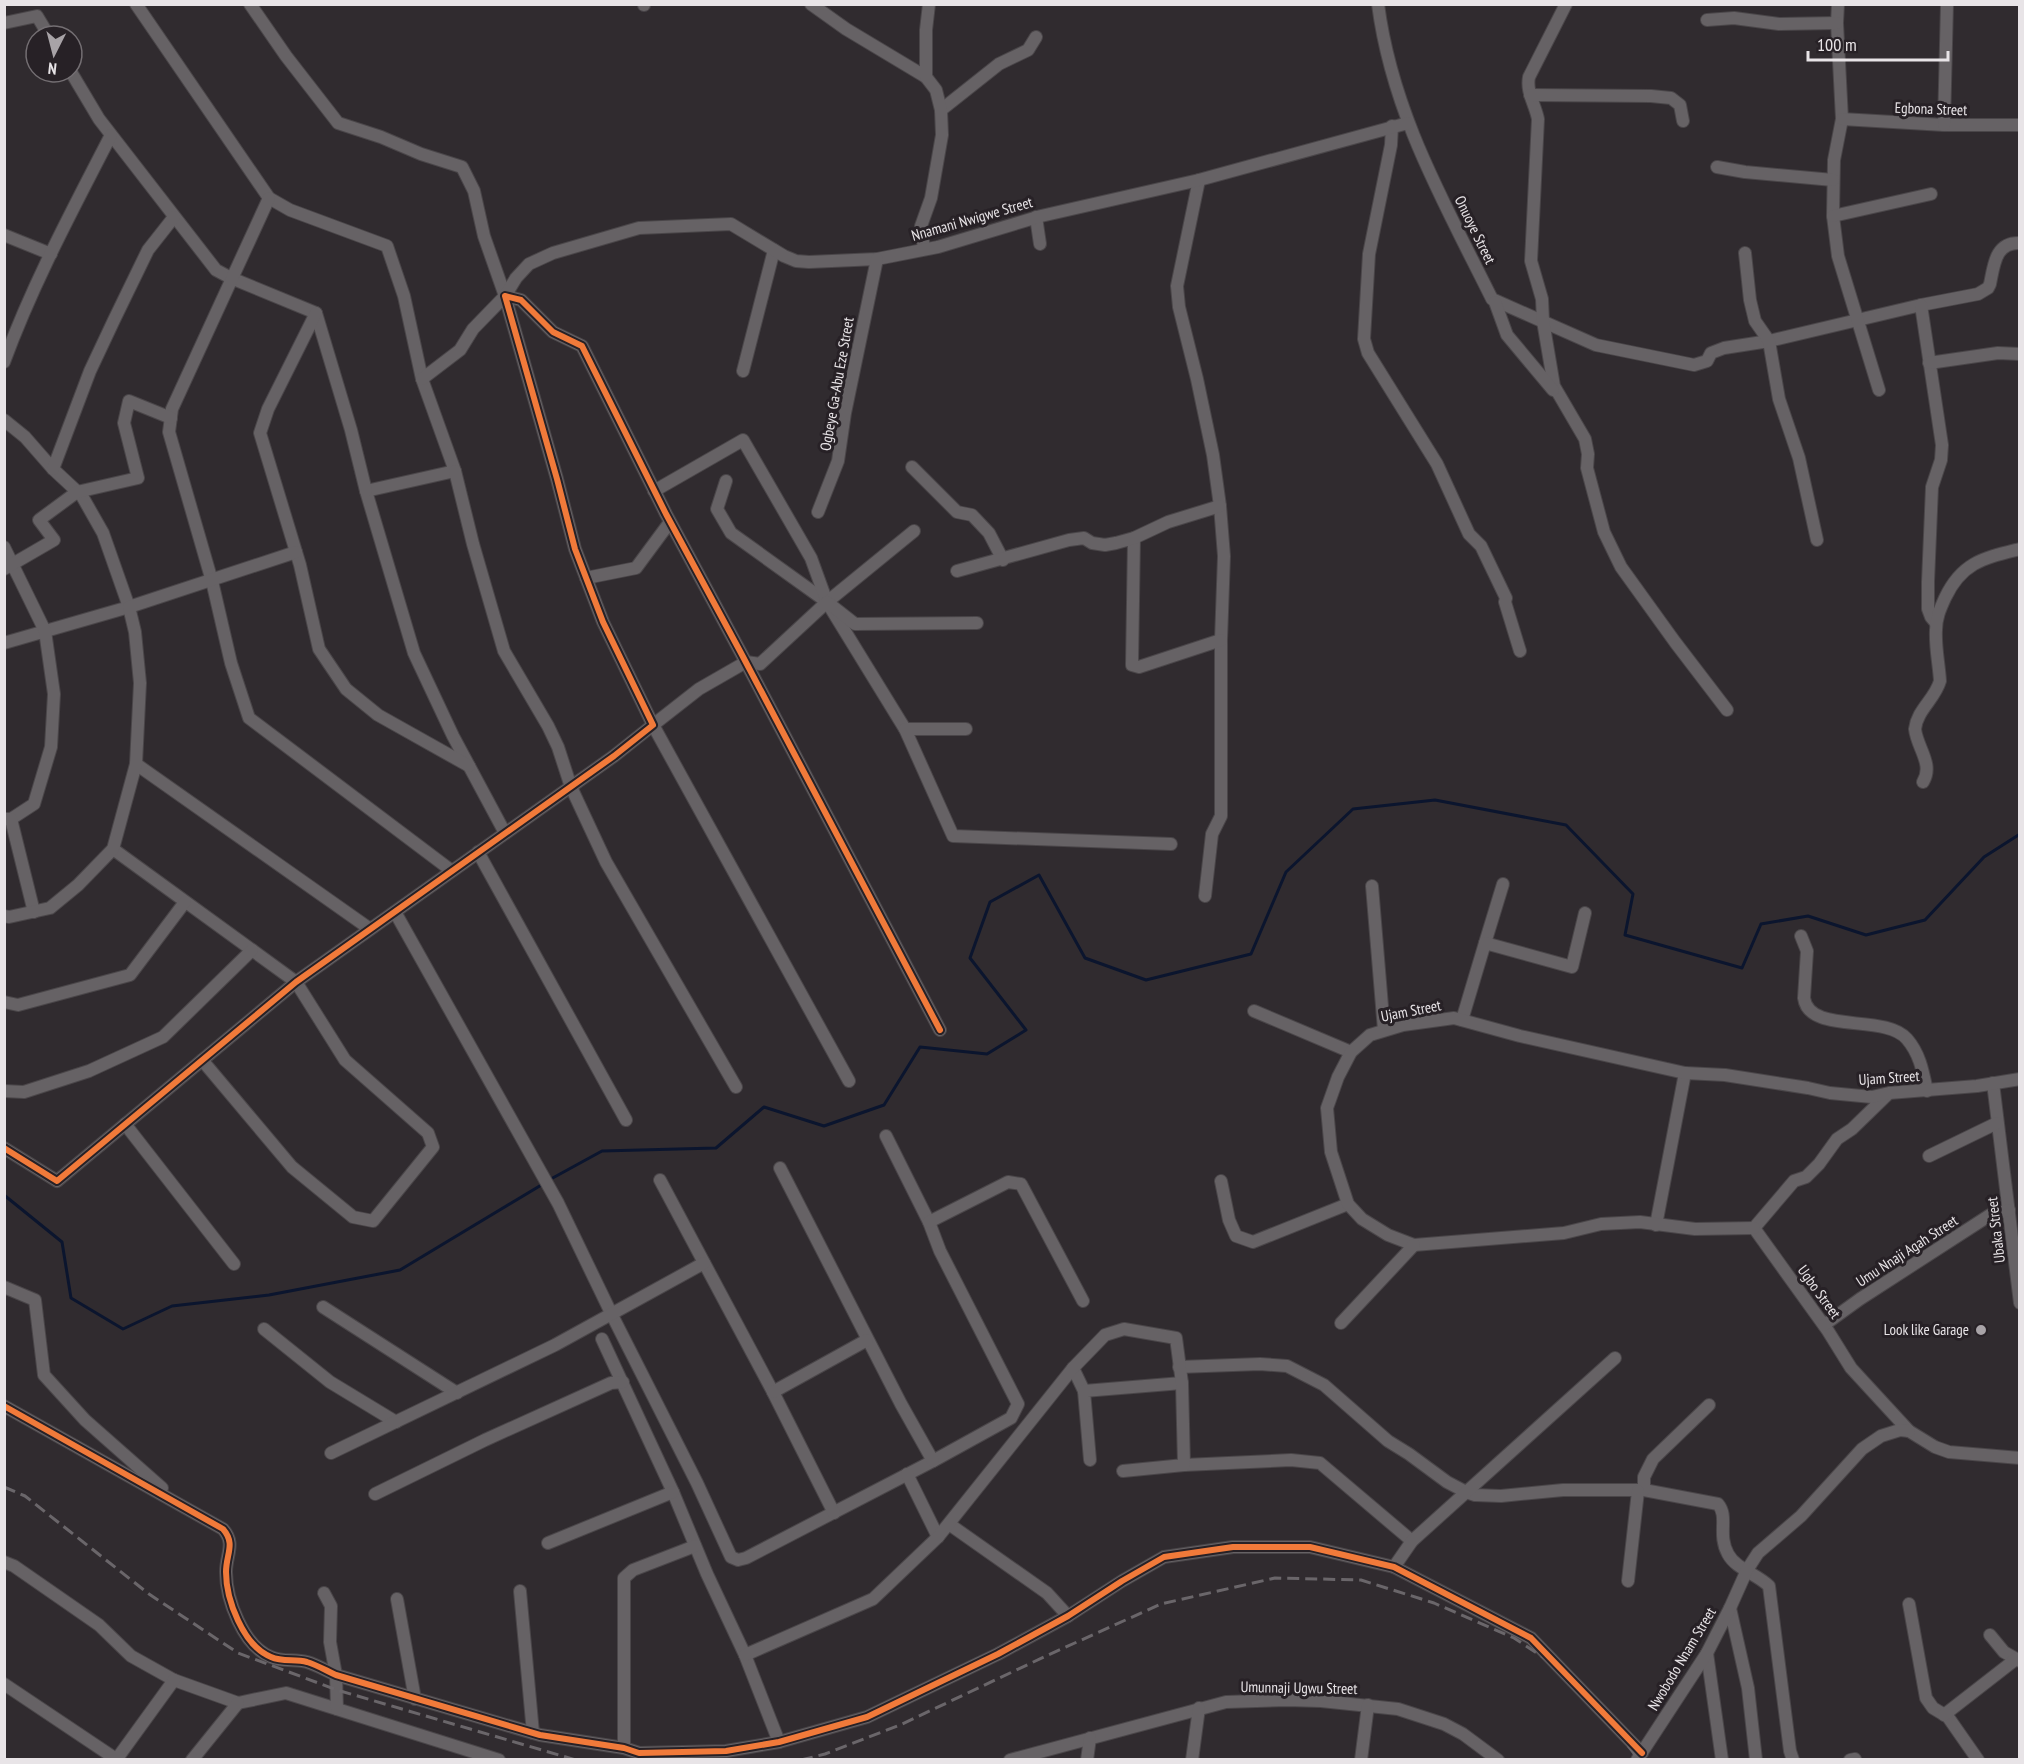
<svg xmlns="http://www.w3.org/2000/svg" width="2024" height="1764" font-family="'PT Sans Narrow',sans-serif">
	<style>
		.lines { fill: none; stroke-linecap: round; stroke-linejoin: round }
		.stream { stroke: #0b152e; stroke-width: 3 }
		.minor-casing { stroke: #4a4649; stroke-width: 14 }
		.minor { stroke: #666265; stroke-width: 12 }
		.rail { stroke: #6a666a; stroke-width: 3; stroke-dasharray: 12 6; stroke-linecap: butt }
		.cycleway-casing { stroke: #272126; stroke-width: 10 }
		.cycleway { stroke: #f17a3a; stroke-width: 6 }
		.poi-dot { fill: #a8a3a7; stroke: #272126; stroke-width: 2 }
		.labels { text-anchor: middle; stroke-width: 6; stroke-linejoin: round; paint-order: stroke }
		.street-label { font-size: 15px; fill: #e8e4e7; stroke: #272126 }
		.poi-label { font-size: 15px; fill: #e8e4e7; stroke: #272126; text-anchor: end }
	</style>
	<rect width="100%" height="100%" fill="#302b2f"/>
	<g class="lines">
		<g class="stream">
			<polyline points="549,1180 602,1151 716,1148 764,1107 824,1126 884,1105 920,1047 987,1054 1026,1030 970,958 990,902 1039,875 1085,958 1146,980 1251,954 1286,872 1353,809 1435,800 1566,825 1633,894 1625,935 1742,968 1761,924 1808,916 1866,935 1925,920 1984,857 2020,834"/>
			<polyline points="4,1195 62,1242 71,1298 123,1329 172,1306 269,1295 400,1270 543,1184"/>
		</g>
		<g class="minor-casing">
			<g id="minor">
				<polyline points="136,4 269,198 290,210 387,246 404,296 422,379 455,471 366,491 414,653 453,736 505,833"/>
				<polyline points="250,4 286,56 338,123 381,137 421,154 462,167 474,191 484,236 505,296"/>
				<polyline points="811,4 846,29 926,77"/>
				<path d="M 1378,4 C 1392,113 1444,202 1492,299 L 1596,345 L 1694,365 L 1707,361 L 1711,353 L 1724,348 L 1769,341 L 1921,305 L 1978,294 L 1988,288 L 1990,284 C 1994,265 1995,242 2020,243"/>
				<path d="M 1566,4 L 1529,77 C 1526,92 1535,104 1538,119 L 1531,261 L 1542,299 L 1543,321 L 1554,386 L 1585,439 L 1588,454 L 1587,468 L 1604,532 L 1621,567 L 1675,642 L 1727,710"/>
				<polyline points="1838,4 1837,23 1842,119 1834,160 1833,216 1838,256 1879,390"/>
				<polyline points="644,5 644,4"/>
				<polyline points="1707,20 1734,18 1779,24 1837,23"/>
				<polyline points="4,23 37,16 49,36"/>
				<polyline points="71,72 99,119 216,270 231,278 316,313 351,430 366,491"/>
				<polyline points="1530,95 1651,96 1671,98 1680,105 1683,121"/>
				<polyline points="941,110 999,64 1028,50 1036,37"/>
				<polyline points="1842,119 1944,125 2020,125"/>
				<polyline points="1944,125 1947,4"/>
				<polyline points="1392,126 1391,145 1369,254 1364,339 1368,353 1437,464 1469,534 1481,546 1506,598 1505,602 1520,651"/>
				<polyline points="1717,167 1745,172 1833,180"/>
				<polyline points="1199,180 1177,286 1179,307 1197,379 1213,455 1220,506 1224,556 1221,640 1221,816 1212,834 1205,896"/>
				<polyline points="269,198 172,409 169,432 212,581 231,663 249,718 452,871"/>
				<polyline points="1833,216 1931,194"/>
				<polyline points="1036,217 1040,244"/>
				<polyline points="4,235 51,254"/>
				<polyline points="924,249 921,226 931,198 942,135 941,110 936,90 926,77 926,30 929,4"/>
				<polyline points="1745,253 1750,300 1755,321 1769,341 1779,399 1799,458 1817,540"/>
				<polyline points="1495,302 1507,335 1553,390"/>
				<polyline points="1921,305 1942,445 1941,460 1932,487 1928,582 1928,609 1931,617 1936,623"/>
				<polyline points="316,313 268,409 260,433 300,565 319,649 346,689 378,715 469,766"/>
				<path d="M 4,362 C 33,283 73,209 111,135"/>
				<polyline points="1929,363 1998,353 2020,354"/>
				<polyline points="743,371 774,250"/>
				<polyline points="422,379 460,350 473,329 505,296 516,278 529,264 553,253 639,228 731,224 784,256 796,261 809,262 877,259 938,247 1041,216 1199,180 1408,123"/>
				<polyline points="4,420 25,437 53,469 82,496 103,533 129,607 4,643"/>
				<polyline points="912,467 957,512 972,515 989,533 1003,560"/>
				<polyline points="53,469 90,371 114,320 148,250 174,217"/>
				<polyline points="455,471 473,544 504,651 548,726 558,747 571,787 606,862 736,1087"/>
				<polyline points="726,481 717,509 731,533 827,602"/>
				<polyline points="654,491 743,440 811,558 827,602 905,729"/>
				<polyline points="818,512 838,461 845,413 877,259"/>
				<polyline points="1134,538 1132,665 1139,667 1221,640"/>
				<polyline points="4,547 45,631 54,694 51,747 34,804 11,819 4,819"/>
				<polyline points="4,569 54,540 39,520 77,492 138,478 124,423 129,401 171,418"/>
				<polyline points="957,571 1069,540 1084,538 1092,543 1105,545 1116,543 1134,538 1168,522 1220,506"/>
				<polyline points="586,578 636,568 670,522"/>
				<polyline points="827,602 914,531"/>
				<polyline points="966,729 905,729 953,836 1171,844"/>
				<polyline points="136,764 370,929"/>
				<path d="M 1923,782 C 1934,764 1917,748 1915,729 C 1917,710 1935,699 1940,681 C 1939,664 1935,647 1936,630 C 1936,618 1940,609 1945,598 C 1962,562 1984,558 2020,549"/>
				<polyline points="11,819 34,912"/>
				<polyline points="113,849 296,982 345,1060 428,1133 433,1147 373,1221 353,1217 292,1167 202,1060"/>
				<polyline points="478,852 626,1120"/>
				<polyline points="1372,886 1384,1030"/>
				<polyline points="395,912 558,1203 612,1315 697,1483 731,1557 738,1560 746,1558 933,1461 1011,1418 1018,1404 940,1251 929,1222 886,1136"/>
				<polyline points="4,916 9,917 50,908 78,885 113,849 136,764 140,683 135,632 129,607 296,552"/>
				<path d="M 1801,936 L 1807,951 L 1804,998 C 1809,1035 1885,1013 1907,1039 C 1920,1054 1923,1072 1927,1091"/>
				<polyline points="1485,943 1503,884"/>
				<polyline points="4,1002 18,1005 130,975 185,902"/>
				<polyline points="1254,1011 1351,1052"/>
				<polyline points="1462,1020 1485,943 1572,967 1585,913"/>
				<polyline points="849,1081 653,725 699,689 746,662 760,664 827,602 855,624 977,623"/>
				<polyline points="1993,1083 2020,1303"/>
				<polyline points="4,1091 24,1092 89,1071 163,1037 252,950"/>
				<polyline points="1887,1095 1852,1129 1837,1139 1819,1164 1806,1177 1794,1181 1754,1228 1828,1331 1851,1368 1909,1431 1935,1447 1949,1452 2020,1458"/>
				<polyline points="125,1124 234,1264"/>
				<polyline points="4,1148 57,1181 296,982 614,756 653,725 603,622 575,549 557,479 505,296 521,300 553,332 582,346 666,514 741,653 940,1030"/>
				<polyline points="1929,1156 1997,1123"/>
				<polyline points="780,1168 901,1404 933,1461"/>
				<polyline points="660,1180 773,1392 834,1513"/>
				<polyline points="1221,1181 1229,1220 1236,1236 1253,1242 1348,1204"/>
				<polyline points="929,1222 1008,1182 1021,1184 1083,1301"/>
				<polyline points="1656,1225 1685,1073"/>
				<polyline points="1754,1228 1695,1229 1640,1222 1601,1224 1564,1233 1414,1245 1388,1235 1362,1219 1348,1204 1331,1152 1327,1108 1338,1077 1351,1052 1370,1035 1403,1025 1454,1018 1520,1036 1685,1073 1725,1075 1808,1088 1830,1093 1872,1097 1889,1093 1977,1086 2020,1079"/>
				<polyline points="4,1287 35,1300 44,1375 85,1420 162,1488"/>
				<polyline points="323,1307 457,1393"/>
				<polyline points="1341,1323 1414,1245"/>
				<polyline points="1824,1325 1860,1299 1990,1215 2009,1210"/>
				<polyline points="264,1329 330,1382 396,1422"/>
				<polyline points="602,1339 673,1492 707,1574 745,1655 779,1742"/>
				<path d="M 1179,1367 L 1260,1364 L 1287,1366 L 1324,1385 L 1388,1441 L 1409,1454 L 1447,1482 L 1466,1492 L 1475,1495 L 1501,1496 L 1563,1490 L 1644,1490 L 1718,1504 C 1729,1517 1717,1534 1728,1554 C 1736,1569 1757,1574 1769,1586 L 1790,1751 L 1793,1760"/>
				<polyline points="1073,1368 1084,1391"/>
				<polyline points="773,1392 867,1340"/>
				<path d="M 4,1406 L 223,1529 C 236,1544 226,1554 226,1572 C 226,1599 243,1646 271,1657 C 282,1662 295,1659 307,1662 C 317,1665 327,1671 336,1675 L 540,1735 L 624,1748 L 639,1753 L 726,1751 L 779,1742 L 867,1717 L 998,1654 L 1068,1616 L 1122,1581 L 1164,1557 L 1233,1547 L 1310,1547 L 1394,1567 L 1531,1638 L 1642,1753"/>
				<polyline points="331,1453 555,1345 704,1263"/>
				<polyline points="1090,1460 1084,1391 1182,1383"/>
				<polyline points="1184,1465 1291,1460 1320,1463 1412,1541"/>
				<polyline points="907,1474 938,1537"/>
				<polyline points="1644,1490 1644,1477 1653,1459 1709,1405"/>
				<polyline points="375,1494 485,1440 611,1383 623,1382"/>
				<polyline points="949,1524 1047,1593 1068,1616"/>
				<polyline points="548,1543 673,1492"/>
				<polyline points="4,1562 14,1566 99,1625 131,1656 174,1680 238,1703 286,1693 499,1760"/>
				<polyline points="1394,1567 1412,1541 1615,1358"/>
				<polyline points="1628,1581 1638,1491"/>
				<polyline points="520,1591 533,1733"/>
				<polyline points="324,1593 331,1606 330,1642 336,1675 337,1709"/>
				<polyline points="397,1599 415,1699"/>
				<polyline points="1909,1604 1926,1698 1933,1708 1948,1717 1978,1760"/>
				<polyline points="1730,1608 1748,1688 1756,1760"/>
				<polyline points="1990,1635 2004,1652 2020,1661"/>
				<polyline points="1707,1653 1722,1760"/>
				<polyline points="745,1655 873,1599 938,1537 1073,1368 1105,1335 1124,1329 1176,1338 1182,1383 1184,1465 1123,1471"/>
				<polyline points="4,1684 116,1759"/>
				<polyline points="1944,1715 2016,1659"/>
				<polyline points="624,1748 624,1578 633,1570 695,1546"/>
				<polyline points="116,1760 174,1680"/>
				<polyline points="192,1760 238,1703"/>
				<polyline points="1010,1760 1226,1702 1287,1700 1321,1701 1398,1709 1444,1724 1463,1734 1498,1760"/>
				<polyline points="1087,1760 1090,1738"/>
				<polyline points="1192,1760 1199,1708"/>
				<polyline points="1361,1760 1368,1705"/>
				<polyline points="1637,1760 1707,1653 1730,1608 1747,1570 1758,1553 1801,1516 1862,1449 1881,1436 1900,1430 1909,1431"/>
				<polyline points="1850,1760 1855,1759"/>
			</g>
		</g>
		<use href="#minor" class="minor"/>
		<g class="rail">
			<polyline points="4,1487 25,1496 149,1594 238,1653 337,1690 576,1760"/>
			<polyline points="801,1760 825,1754 900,1725 1046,1656 1161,1604 1275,1578 1361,1580 1434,1603 1514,1638 1558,1667 1610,1722 1639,1760"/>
		</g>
		<g class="cycleway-casing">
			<g id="cycleway">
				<polyline points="4,1148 57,1181 296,982 614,756 653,725 603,622 575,549 557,479 505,296 521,300 553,332 582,346 666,514 741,653 940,1030"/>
				<path d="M 4,1406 L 223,1529 C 236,1544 226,1554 226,1572 C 226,1599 243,1646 271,1657 C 282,1662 295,1659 307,1662 C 317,1665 327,1671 336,1675 L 540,1735 L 624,1748 L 639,1753 L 726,1751 L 779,1742 L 867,1717 L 998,1654 L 1068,1616 L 1122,1581 L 1164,1557 L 1233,1547 L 1310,1547 L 1394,1567 L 1531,1638 L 1642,1753"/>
			</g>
		</g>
		<use href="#cycleway" class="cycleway"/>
	</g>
	<circle class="poi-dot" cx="1981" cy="1330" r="6"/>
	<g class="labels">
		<g class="street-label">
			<text transform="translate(1931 109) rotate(2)" y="5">Egbona Street</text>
			<text transform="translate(972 219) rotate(-16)" y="5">Nnamani Nwigwe Street</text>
			<text transform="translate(1475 230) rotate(64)" y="5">Onuoye Street</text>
			<text transform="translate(837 384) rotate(-80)" y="5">Ogbeye Ga-Abu Eze Street</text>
			<text transform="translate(1411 1011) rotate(-11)" y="5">Ujam Street</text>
			<text transform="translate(1889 1078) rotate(-4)" y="5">Ujam Street</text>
			<text transform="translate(1996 1230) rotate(-97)" y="5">Ubaka Street</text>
			<text transform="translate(1907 1251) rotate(-33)" y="5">Umu Nnaji Agah Street</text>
			<text transform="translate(1819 1292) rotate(54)" y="5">Ugbo Street</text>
			<text transform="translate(1682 1659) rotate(-59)" y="5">Nwobodo Nnam Street</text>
			<text transform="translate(1299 1688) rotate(1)" y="5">Umunnaji Ugwu Street</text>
		</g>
		<g class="poi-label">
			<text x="1969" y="1335">Look like Garage</text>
		</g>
	</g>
	<rect width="2024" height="1764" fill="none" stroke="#e8e4e7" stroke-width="12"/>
	<g transform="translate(54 54) rotate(186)"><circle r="28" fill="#272126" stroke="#746f73" stroke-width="1.5"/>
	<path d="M0-4.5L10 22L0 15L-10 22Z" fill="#a8a3a7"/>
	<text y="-9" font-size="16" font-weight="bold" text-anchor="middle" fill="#e8e4e7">N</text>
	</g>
	<path d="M1808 51v9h140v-9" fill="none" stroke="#e8e4e7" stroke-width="3"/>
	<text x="1817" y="51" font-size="18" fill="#e8e4e7" stroke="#272126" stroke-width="4.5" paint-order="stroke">100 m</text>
</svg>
